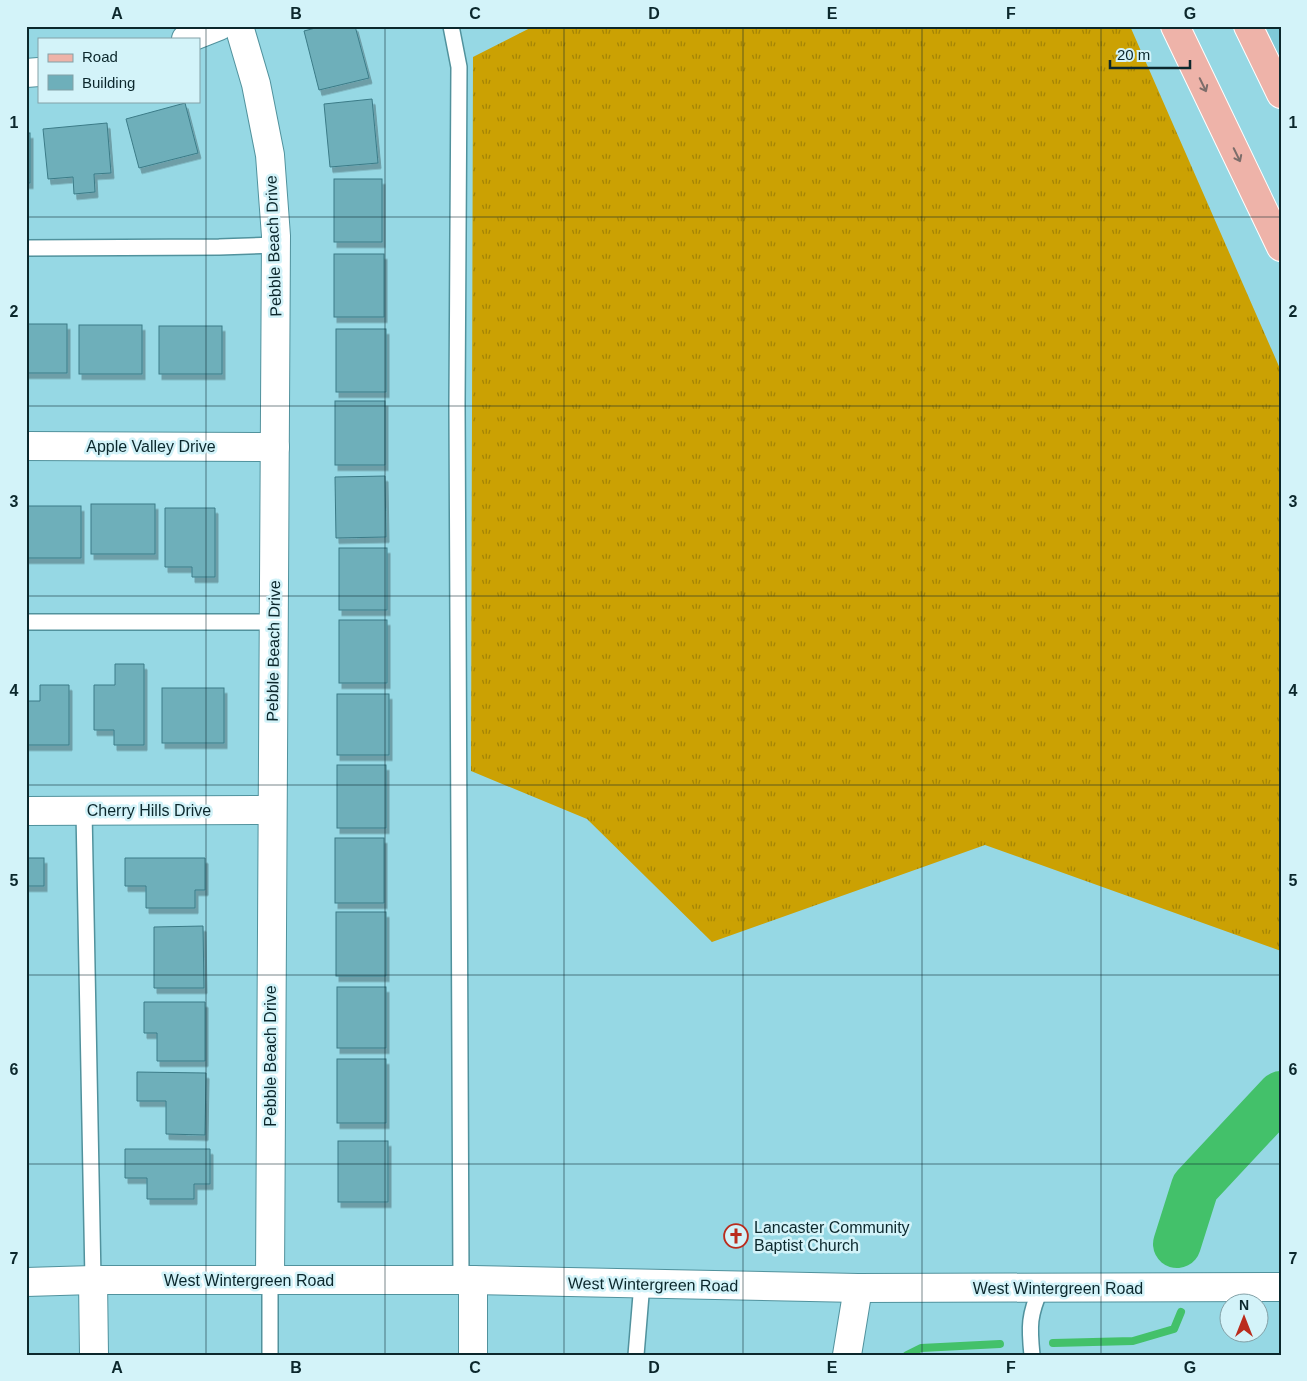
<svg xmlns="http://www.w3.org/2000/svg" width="1307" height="1381" font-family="Helvetica,sans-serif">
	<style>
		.built { fill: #7fc9d7 }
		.grass { fill: url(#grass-tufts) }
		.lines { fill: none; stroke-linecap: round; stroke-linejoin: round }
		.stream { stroke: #43c16a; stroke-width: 8 }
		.river { stroke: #43c16a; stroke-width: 48 }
		.building { fill: #6eafba; stroke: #3b7b87; filter: url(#shadow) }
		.lane-casing { stroke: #51929d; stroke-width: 18 }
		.street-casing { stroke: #51929d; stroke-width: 30 }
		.secondary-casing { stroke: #51929d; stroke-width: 30 }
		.primary-casing { stroke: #fff; stroke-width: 30 }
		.lane { stroke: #fff; stroke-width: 15 }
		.street { stroke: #fff; stroke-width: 28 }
		.secondary { stroke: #fff; stroke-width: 28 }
		.primary { stroke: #eeb3a9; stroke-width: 28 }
		.oneway { stroke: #7c6d6a }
		.grid { fill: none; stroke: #0b272c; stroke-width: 1; stroke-opacity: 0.55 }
		.labels { text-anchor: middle; stroke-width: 5; stroke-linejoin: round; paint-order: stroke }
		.street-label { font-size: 16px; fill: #0b272c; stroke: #d3f3f9 }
		.poi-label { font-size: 16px; fill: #0b272c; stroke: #d3f3f9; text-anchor: start }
		.neatline { fill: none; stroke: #0b272c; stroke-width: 2 }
		.grid-label { font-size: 16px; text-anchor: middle; font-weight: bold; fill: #0b272c }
	</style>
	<defs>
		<pattern id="grass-tufts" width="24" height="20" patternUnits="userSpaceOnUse" patternTransform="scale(1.25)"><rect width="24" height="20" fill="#cba103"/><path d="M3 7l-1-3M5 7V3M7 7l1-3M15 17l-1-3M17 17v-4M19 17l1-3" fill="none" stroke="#a38305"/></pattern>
		<filter id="shadow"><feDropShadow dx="3" dy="5.5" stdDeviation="0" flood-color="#0004"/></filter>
	</defs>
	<rect width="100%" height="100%" fill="#96d8e4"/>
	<polygon class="built" points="1248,26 1281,26 1281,94"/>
	<polygon class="grass" points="534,26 1130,26 1281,371 1281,951 985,845 712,942 587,819 471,771 473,57"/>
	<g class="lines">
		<g class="stream">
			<polyline points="1053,1343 1133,1341 1174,1329 1181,1312"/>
			<polyline points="907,1355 921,1348 1000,1344"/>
		</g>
		<polyline class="river" points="1177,1244 1195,1187 1281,1095"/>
	</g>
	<g class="building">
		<polygon points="323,26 355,26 369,78 319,90 304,31"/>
		<polygon points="372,99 378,163 330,167 324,104"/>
		<polygon points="185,103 198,153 139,168 126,119"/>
		<polygon points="107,123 111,173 94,174 95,192 74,194 73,177 48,179 43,129"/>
		<rect x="26" y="133" width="4" height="50"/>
		<rect x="334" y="179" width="48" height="63"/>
		<rect x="334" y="254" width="50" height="63"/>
		<rect x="26" y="324" width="41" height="49"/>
		<rect x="79" y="325" width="63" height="49"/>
		<rect x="159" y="326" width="63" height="48"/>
		<rect x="336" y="329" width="50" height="63"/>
		<rect x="335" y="401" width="50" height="64"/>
		<polygon points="385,476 386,537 336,538 335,477"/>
		<rect x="91" y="504" width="64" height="50"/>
		<rect x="26" y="506" width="55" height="52"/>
		<polygon points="165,508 215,508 215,577 192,577 192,567 165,567"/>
		<rect x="339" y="548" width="48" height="62"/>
		<rect x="339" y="620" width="48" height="63"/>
		<polygon points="115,664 144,664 144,745 114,745 114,730 94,730 94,685 115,685"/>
		<polygon points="40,685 69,685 69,745 26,745 26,701 40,701"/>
		<rect x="162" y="688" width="62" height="55"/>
		<rect x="337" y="694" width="52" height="61"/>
		<rect x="337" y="765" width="49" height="63"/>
		<rect x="335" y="838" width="49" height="65"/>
		<rect x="26" y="858" width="18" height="28"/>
		<polygon points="125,858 205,858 205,890 195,890 195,908 146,908 146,886 125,886"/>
		<rect x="336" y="912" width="50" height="64"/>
		<polygon points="203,926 204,988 154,988 154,927"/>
		<rect x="337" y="987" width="49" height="61"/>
		<polygon points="144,1002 205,1002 205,1061 157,1061 157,1033 144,1033"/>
		<rect x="337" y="1059" width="49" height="64"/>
		<polygon points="137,1072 206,1073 205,1135 166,1134 166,1101 137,1101"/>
		<rect x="338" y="1141" width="50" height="61"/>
		<polygon points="125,1149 210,1149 210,1184 194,1184 194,1199 147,1199 147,1178 125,1178"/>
	</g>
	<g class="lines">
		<g class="lane-casing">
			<g id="lane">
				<polyline points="451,26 459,67 457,405 461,1280"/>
				<polyline points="26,248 219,247 276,245"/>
				<polyline points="26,622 273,622"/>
				<polyline points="84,811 93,1280"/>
				<polyline points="270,1279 270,1355"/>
				<polyline points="636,1355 642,1283"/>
				<path d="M 1032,1355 C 1029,1326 1029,1315 1041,1288"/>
			</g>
		</g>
		<g class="street-casing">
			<g id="street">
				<polyline points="239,26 256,84 270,155 276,236 270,1279"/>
				<polyline points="186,39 219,26"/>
				<polyline points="26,73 39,72"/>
				<polyline points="26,446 275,447"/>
				<polyline points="26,811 271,810"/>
				<polyline points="93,1280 94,1355"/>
				<polyline points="473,1355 473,1280"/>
				<polyline points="847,1355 858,1288"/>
			</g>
		</g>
		<g class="secondary-casing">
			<polyline id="secondary" points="26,1282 93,1280 473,1280 858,1288 1281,1287"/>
		</g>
		<g class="primary-casing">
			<g id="primary">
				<polyline points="1175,26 1281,247"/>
				<polyline points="1248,26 1281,94"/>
			</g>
		</g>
		<use href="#lane" class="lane"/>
		<use href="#street" class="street"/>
		<use href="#secondary" class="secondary"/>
		<use href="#primary" class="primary"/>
	</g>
	<defs><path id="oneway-shaft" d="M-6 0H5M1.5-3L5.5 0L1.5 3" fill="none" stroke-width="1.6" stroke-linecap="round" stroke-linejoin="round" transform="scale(1.25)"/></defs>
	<g class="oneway">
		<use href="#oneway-shaft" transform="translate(1203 85) rotate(64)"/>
		<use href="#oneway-shaft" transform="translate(1237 155) rotate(64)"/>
	</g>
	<path class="grid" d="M 206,26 L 206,1355M 385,26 L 385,1355M 564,26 L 564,1355M 743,26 L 743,1355M 922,26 L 922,1355M 1101,26 L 1101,1355M 26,217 L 1281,217M 26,406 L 1281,406M 26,596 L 1281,596M 26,785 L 1281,785M 26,975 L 1281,975M 26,1164 L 1281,1164"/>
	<defs>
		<g id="church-ring" transform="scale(1.25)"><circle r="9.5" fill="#d3f3f9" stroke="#ba2c1d" stroke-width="1.5"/><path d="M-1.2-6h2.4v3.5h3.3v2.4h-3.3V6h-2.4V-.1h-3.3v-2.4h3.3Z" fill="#ba2c1d"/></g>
	</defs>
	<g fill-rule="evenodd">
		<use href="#church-ring" x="736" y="1236"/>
	</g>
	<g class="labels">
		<g class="street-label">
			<text transform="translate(273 246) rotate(-92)" y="6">Pebble Beach Drive</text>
			<text x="151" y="452">Apple Valley Drive</text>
			<text transform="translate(273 651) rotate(-89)" y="6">Pebble Beach Drive</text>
			<text x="149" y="816">Cherry Hills Drive</text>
			<text transform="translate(270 1056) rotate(-90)" y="6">Pebble Beach Drive</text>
			<text x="249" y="1286">West Wintergreen Road</text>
			<text transform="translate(653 1284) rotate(1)" y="6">West Wintergreen Road</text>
			<text x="1058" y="1294">West Wintergreen Road</text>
		</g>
		<g class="poi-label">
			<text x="754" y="1233">Lancaster Community<tspan x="754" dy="18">Baptist Church</tspan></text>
		</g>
	</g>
	<rect width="1307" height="1381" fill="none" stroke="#d3f3f9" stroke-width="55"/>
	<rect x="38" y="38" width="162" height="65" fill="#d3f3f9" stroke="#83a1a7"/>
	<rect x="48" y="54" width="25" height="8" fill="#eeb3a9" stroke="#83a1a7"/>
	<text x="82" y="62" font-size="15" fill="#0b272c">Road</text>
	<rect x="48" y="75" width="25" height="15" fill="#6eafba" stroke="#83a1a7"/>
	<text x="82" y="88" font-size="15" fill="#0b272c">Building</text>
	<g transform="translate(1244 1318)"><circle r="24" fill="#d3f3f9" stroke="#83a1a7"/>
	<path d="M0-4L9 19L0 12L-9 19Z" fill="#ba2c1d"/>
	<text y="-8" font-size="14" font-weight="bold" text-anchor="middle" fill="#0b272c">N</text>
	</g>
	<path d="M1110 60v8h80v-8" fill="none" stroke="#0b272c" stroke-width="2.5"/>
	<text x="1117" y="60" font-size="15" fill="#0b272c" stroke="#d3f3f9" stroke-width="4" paint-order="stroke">20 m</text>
	<rect x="28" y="28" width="1252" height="1326" class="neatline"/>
	<g class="grid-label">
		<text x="117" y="19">A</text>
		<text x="296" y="19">B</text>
		<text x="475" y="19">C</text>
		<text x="654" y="19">D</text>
		<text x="832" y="19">E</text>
		<text x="1011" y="19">F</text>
		<text x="1190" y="19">G</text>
		<text x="14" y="128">1</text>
		<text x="1293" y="128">1</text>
		<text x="14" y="317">2</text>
		<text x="1293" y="317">2</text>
		<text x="14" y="507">3</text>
		<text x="1293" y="507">3</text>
		<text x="14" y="696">4</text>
		<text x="1293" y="696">4</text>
		<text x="14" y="886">5</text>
		<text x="1293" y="886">5</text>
		<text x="14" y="1075">6</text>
		<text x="1293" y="1075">6</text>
		<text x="14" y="1264">7</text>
		<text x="1293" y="1264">7</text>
		<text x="117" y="1373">A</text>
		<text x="296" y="1373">B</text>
		<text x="475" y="1373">C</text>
		<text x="654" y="1373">D</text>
		<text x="832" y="1373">E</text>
		<text x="1011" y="1373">F</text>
		<text x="1190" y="1373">G</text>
	</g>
</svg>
